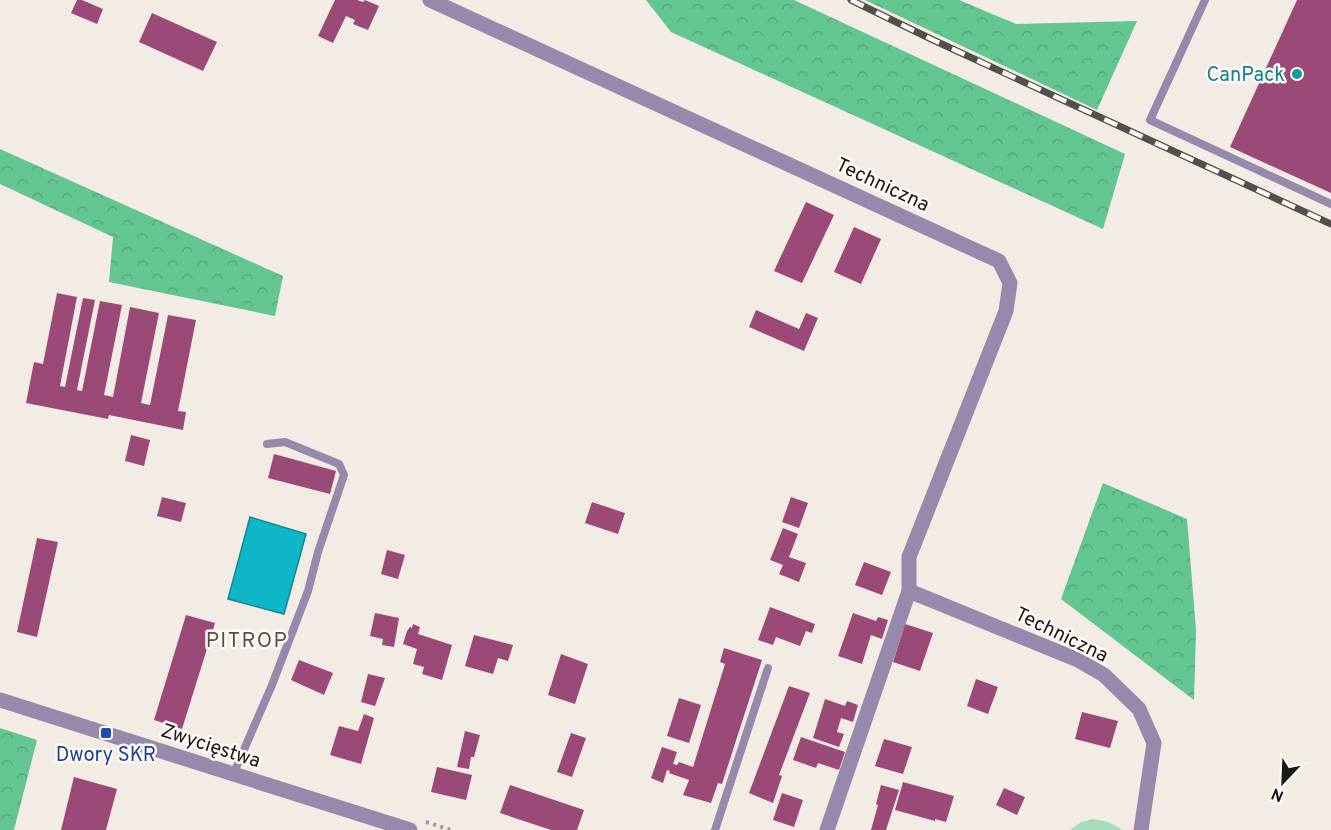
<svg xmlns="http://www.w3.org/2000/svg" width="1331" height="830" font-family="Overpass,sans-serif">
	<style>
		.grass { fill: url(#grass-tufts) }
		.forest { fill: url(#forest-crowns) }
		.water { fill: #0db7c8; stroke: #118893; stroke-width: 1.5 }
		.building { fill: #9b4a78 }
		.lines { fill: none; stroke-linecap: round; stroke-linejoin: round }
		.path { stroke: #a09b96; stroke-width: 4; stroke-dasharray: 3 4.5; stroke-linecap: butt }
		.service { stroke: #9789ac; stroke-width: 8 }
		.minor { stroke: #9789ac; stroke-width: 15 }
		.tertiary { stroke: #9789ac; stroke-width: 15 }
		.rail-casing { stroke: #534f4c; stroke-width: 7 }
		.rail { stroke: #fef9f4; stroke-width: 4.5; stroke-dasharray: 14; stroke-linecap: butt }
		.culture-dot { fill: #0f9aa8; stroke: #fef9f4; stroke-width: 2 }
		.transit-dot { fill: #1a4fb4; stroke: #fef9f4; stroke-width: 2 }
		.labels { text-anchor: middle; stroke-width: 5; stroke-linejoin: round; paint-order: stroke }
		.culture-label { font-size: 20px; fill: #0d838f; stroke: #fef9f4; text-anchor: end }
		.street-label { font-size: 20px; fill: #1b1917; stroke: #fef9f4 }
		.transit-label { font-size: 20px; fill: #164399; stroke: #fef9f4 }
		.neighbourhood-label { font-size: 21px; letter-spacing: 1.5px; fill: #554f4a; stroke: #fef9f4 }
	</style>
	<defs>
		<pattern id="grass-tufts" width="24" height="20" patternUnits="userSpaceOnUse" patternTransform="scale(1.5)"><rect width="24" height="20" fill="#a5debc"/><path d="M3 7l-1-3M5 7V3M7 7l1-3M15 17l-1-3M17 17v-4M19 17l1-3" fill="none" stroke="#8dbea1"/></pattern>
		<pattern id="forest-crowns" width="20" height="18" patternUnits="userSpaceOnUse" patternTransform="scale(1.5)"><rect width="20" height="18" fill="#63c591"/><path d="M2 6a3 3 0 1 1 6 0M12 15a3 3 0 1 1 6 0" fill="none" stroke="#55a97c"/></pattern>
	</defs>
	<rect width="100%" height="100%" fill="#f2ece5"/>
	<polygon class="grass" points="1093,819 1108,822 1123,830 1070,830 1081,822"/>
	<g class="forest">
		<polygon points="646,0 794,0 1125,154 1103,229 671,32"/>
		<polygon points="865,0 959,0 1016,24 1137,21 1097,110"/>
		<polygon points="0,149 283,276 275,316 109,282 113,237 0,184"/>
		<polygon points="1103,483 1187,519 1196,630 1194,700 1061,599"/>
		<polygon points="0,728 37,740 14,830 0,830"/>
	</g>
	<polygon class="water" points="250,517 306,534 284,614 228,599"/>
	<g class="building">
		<polygon points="77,0 82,0 103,9 97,24 71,13"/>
		<polygon points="335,0 357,0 363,2 365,0 379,6 368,30 353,24 355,20 346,16 333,43 318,36"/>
		<polygon points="1297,0 1331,0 1331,193 1230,147"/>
		<polygon points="152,13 217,42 203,71 139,42"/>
		<polygon points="806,202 834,215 802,283 774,271"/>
		<polygon points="854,227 881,239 861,284 834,272"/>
		<polygon points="57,293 77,297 60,386 65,387 83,298 95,300 77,390 82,391 100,301 122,305 104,395 113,397 130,307 159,313 141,403 150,405 168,315 196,320 178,411 186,412 183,430 109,415 108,419 26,403 34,362 43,364"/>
		<polygon points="756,310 799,329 806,313 818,318 804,351 749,327"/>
		<polygon points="131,435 150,440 144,466 125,461"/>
		<polygon points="274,454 336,471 330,494 268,478"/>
		<polygon points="162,497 186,503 181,522 157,516"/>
		<polygon points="791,497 808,503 799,528 782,522"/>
		<polygon points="592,502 625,513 618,534 585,523"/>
		<polygon points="783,528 798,534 789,557 806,563 799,582 779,574 783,565 770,560"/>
		<polygon points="37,538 58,542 37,637 17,632"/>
		<polygon points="387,550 405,555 398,579 381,574"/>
		<polygon points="864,562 891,572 882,595 855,585"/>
		<polygon points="770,607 815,624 812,633 806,631 800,646 776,637 773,645 758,640"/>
		<polygon points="375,613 399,618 394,647 382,645 383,639 370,636"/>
		<polygon points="853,613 876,621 878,617 888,620 882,639 871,635 862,664 838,656"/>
		<polygon points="186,615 215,623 182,729 154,720"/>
		<polygon points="413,624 420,627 418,634 452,645 442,680 422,674 424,667 413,664 417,649 403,644 407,631 410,627 412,628"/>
		<polygon points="905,624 933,633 920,671 893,662"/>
		<polygon points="474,635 513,645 508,661 498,658 493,674 465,666"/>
		<polygon points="724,648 762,660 722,784 718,783 711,803 683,795 689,780 669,773 670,771 667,770 663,783 651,778 662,747 677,752 673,764 677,765 679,762 693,767 725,664 720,662"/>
		<polygon points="561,654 588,664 575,704 548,695"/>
		<polygon points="299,660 333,673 324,695 291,680"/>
		<polygon points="368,674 385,678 375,706 361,702"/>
		<polygon points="976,679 998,687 988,714 967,706"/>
		<polygon points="789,686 810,693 779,775 782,776 773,803 749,793"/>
		<polygon points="679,698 701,705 689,743 667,736"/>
		<polygon points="825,699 845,706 847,701 858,705 853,722 841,718 837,732 844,734 839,747 813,738"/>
		<polygon points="1082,712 1118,721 1110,748 1075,739"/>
		<polygon points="364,714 374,718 361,764 330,755 339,726 358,731"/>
		<polygon points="465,731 480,735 474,757 471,757 469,769 457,767"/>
		<polygon points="571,733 586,738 572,777 557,772"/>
		<polygon points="801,737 845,752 839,770 818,763 816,768 793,760"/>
		<polygon points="884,739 912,747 903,774 875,766"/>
		<polygon points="437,767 472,775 466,800 431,792"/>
		<polygon points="74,777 117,789 106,830 61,830"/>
		<polygon points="903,782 954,796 946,822 935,819 935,821 895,810"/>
		<polygon points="510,785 584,810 577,830 551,830 500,813"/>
		<polygon points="881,785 899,790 886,830 871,830 878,805 876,804"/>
		<polygon points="1004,788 1025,797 1017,815 996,805"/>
		<polygon points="782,793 803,800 794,827 773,820"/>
	</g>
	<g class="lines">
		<polyline class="path" points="426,822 451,830"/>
		<g class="service">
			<polyline points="1205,0 1150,120 1331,204"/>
			<polyline points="233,775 272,685 308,591 318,552 344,475 339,464 285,442 267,444"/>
			<polyline points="715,830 768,668"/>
		</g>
		<g class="minor">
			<polyline points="430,0 999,261 1010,283 1006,311 909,557 909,591 1078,660 1104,675 1139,709 1154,743 1141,830"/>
			<polyline points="827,830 909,591"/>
		</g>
		<polyline class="tertiary" points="0,700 410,830"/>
		<g class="rail-casing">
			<polyline id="rail" points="851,0 931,39 1331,224"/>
		</g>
		<use href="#rail" class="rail"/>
	</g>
	<circle class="culture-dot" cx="1297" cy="74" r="6"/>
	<rect class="transit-dot" x="100" y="727" width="12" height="12" rx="3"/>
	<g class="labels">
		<g class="culture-label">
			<text x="1285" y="81">CanPack</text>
		</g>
		<g class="street-label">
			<text transform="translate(883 184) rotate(25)" y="7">Techniczna</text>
			<text transform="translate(1062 634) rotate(26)" y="7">Techniczna</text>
			<text transform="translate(211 745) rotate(18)" y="7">Zwycięstwa</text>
		</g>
		<g class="transit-label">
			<text x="106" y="761">Dwory SKR</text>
		</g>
		<g class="neighbourhood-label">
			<text x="247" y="647">PITROP</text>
		</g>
	</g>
	<g transform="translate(1283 782) rotate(203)" stroke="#fef9f4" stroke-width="4.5" paint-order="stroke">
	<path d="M0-4.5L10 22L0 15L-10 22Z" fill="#1b1917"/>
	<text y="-9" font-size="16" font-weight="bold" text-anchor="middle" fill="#1b1917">N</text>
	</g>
</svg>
